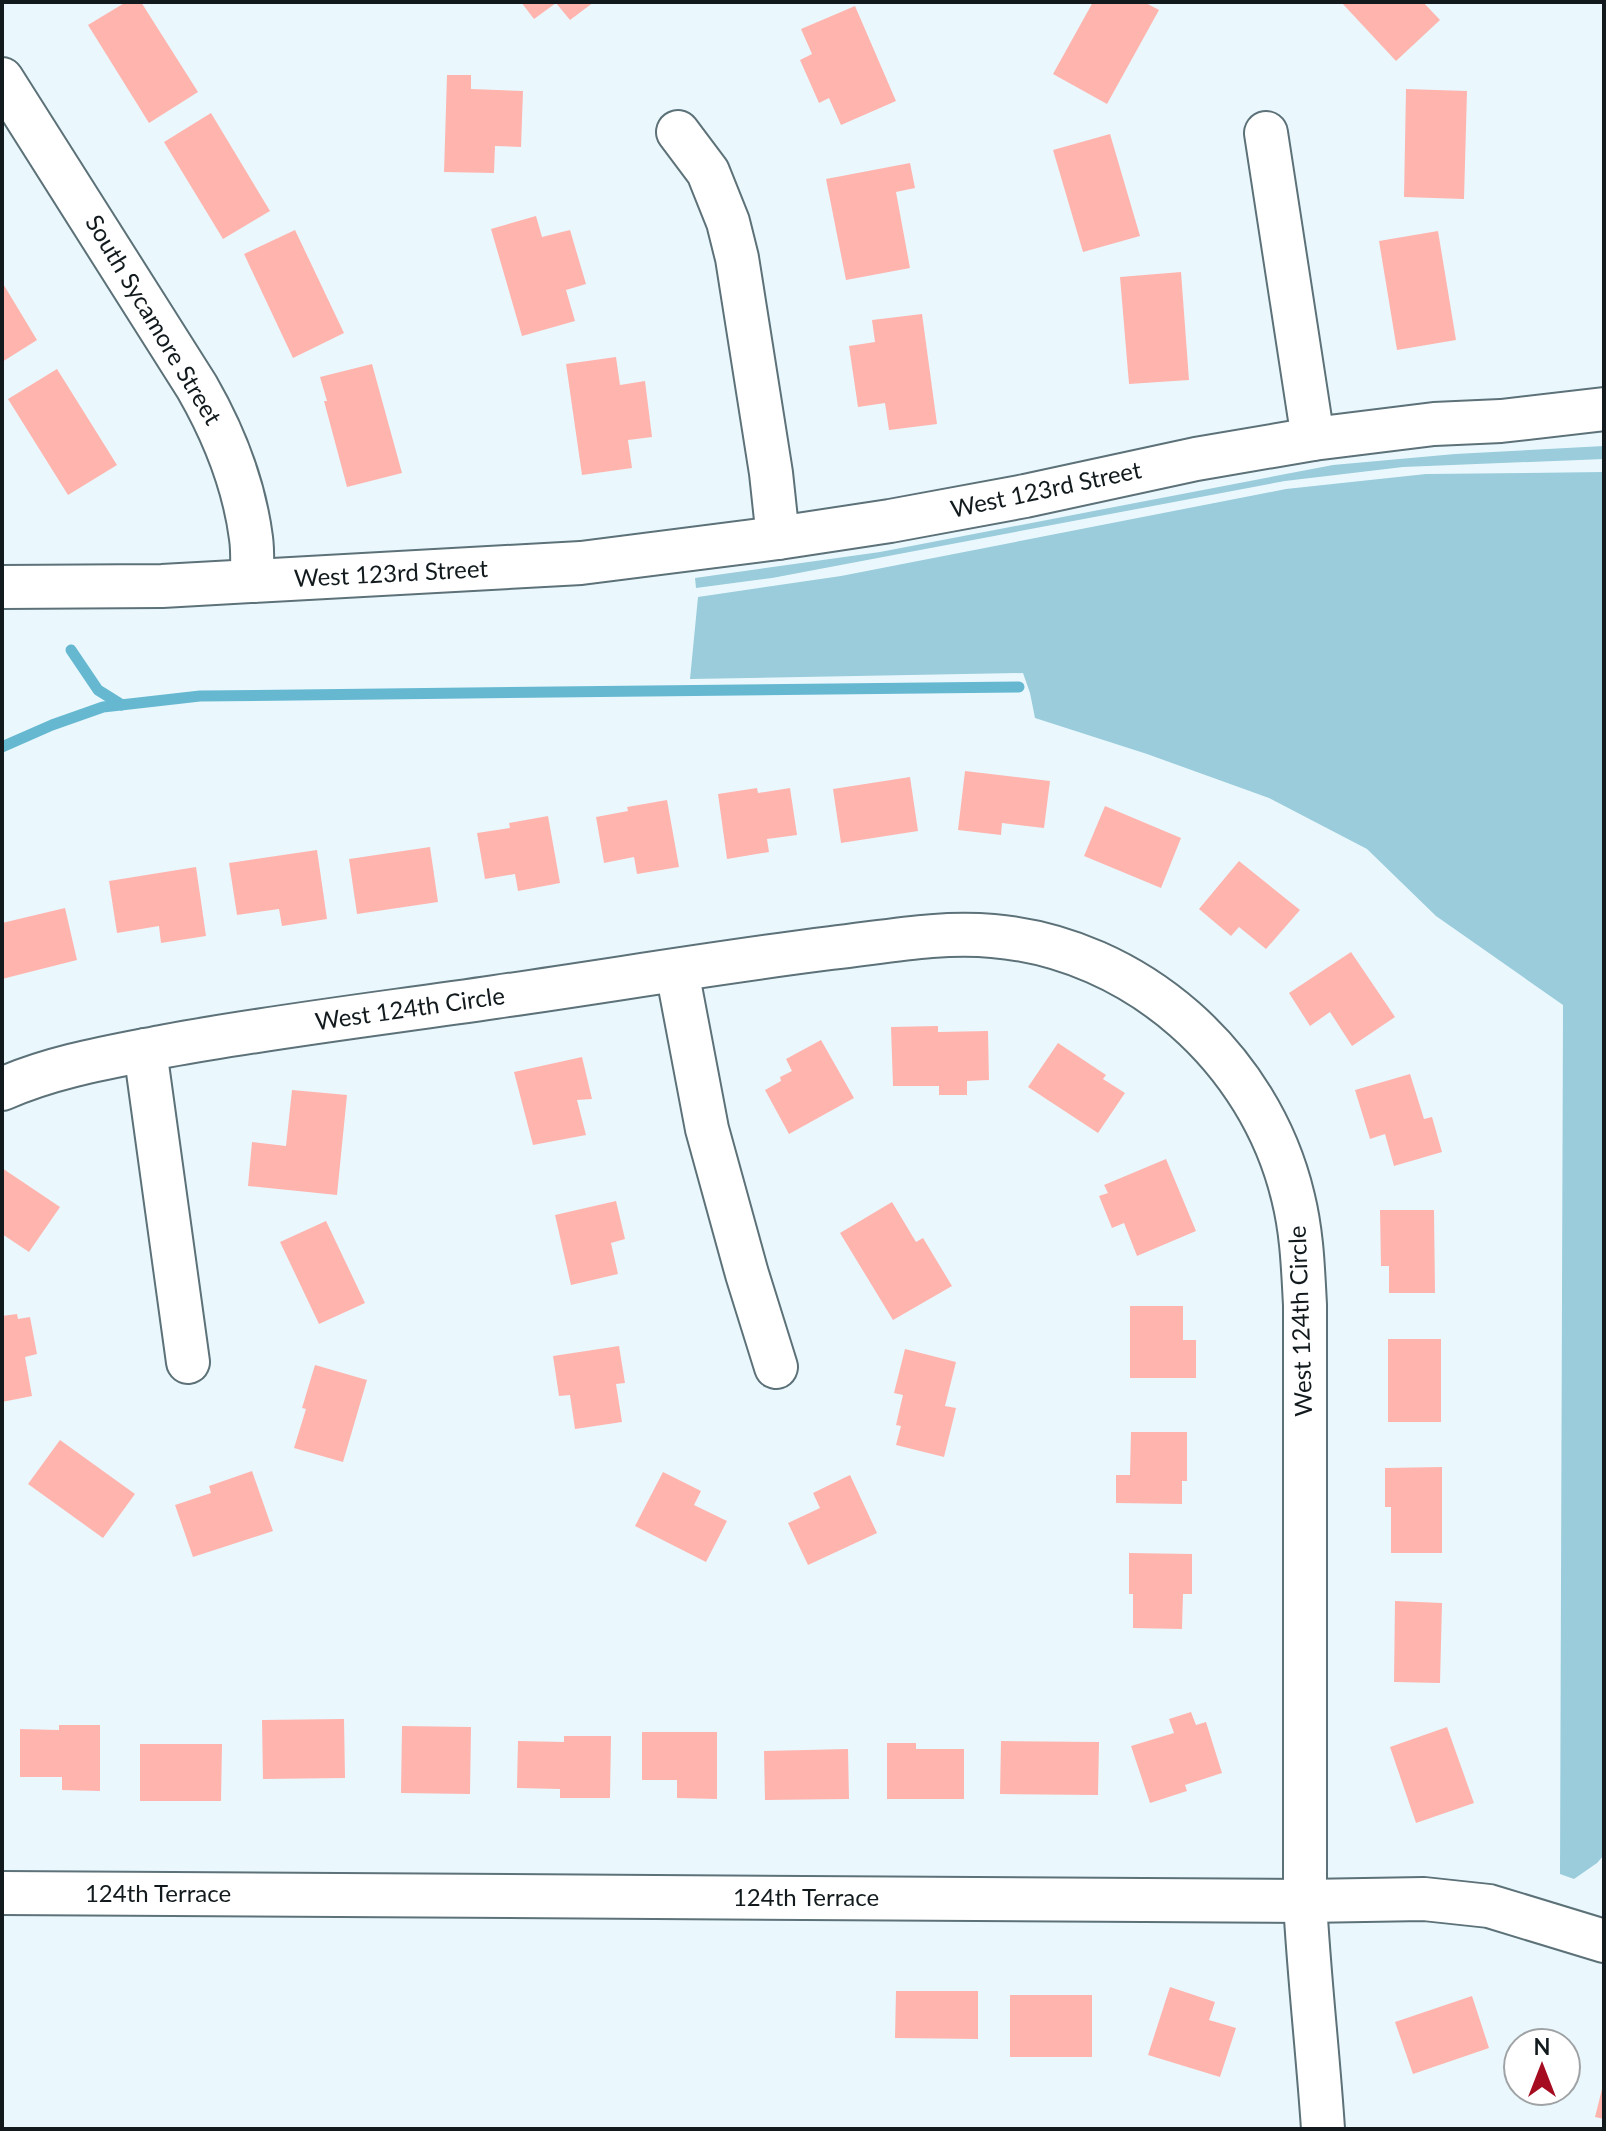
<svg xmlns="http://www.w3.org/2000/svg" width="1606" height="2131" font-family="Lato,sans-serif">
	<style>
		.green { fill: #9accdc }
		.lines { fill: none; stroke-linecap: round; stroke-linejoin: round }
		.stream { stroke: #66b8d1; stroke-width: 11 }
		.building { fill: #ffb4ae }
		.minor-casing { stroke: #5c7178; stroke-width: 46 }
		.minor { stroke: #fff; stroke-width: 42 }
		.labels { text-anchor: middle; stroke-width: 8; stroke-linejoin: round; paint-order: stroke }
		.street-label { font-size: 24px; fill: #121a1d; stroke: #fff }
	</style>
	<rect width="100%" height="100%" fill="#eaf8fd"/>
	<g class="green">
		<polygon points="1604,446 1604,459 1403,467 1285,481 772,578 696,588 695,578 880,552 1333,465 1455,454"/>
		<polygon points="1604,472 1604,1855 1597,1863 1574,1879 1560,1874 1563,1005 1436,916 1367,849 1269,798 1147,754 1035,718 1030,693 1023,673 690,679 698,597 841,576 1286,489 1426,474"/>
	</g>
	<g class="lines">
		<g class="stream">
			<polyline points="71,650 98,690 122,705"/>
			<polyline points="2,747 52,725 103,707 200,696 1019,687"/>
		</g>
	</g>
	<g class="building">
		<polygon points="126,2 141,2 198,92 149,123 88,25"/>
		<polygon points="521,2 594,2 570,20 556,3 534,19"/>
		<polygon points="1093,2 1144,2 1159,10 1107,104 1053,74"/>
		<polygon points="1341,2 1423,2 1440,20 1396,61"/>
		<polygon points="855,6 896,101 841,125 829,98 819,103 800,60 812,54 801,29"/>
		<polygon points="447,75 471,75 471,89 523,91 521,147 495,146 494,173 444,172"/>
		<polygon points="1406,89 1467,91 1464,199 1404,197"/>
		<polygon points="211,113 270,211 223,239 164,142"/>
		<polygon points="1110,134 1140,236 1083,252 1053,150"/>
		<polygon points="910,163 915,188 896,192 910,268 846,280 826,179"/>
		<polygon points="536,216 542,237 570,230 586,284 566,290 575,321 522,336 491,229"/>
		<polygon points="295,230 344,333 293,358 244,254"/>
		<polygon points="1438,231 1456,340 1397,350 1379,241"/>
		<polygon points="1181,272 1189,380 1129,384 1120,277"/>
		<polygon points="2,282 37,340 2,362"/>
		<polygon points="922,314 937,424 889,430 885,403 858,407 849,346 875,342 872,320"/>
		<polygon points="616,357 620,385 645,381 652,437 628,440 632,468 582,475 566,364"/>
		<polygon points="372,364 402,473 347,487 324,401 327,401 320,377"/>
		<polygon points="57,369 117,465 68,495 8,399"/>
		<polygon points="965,771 1050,781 1044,828 1002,823 1001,835 958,830"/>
		<polygon points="910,777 918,831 841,843 833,789"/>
		<polygon points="757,788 758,793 790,788 797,835 767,839 769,852 727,859 718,794"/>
		<polygon points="667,800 679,867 637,874 634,857 604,863 596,817 628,811 627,807"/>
		<polygon points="1105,806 1181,838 1161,888 1084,856"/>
		<polygon points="548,816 560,883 518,891 515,874 485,879 477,833 510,828 509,823"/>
		<polygon points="430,847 438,902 357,914 349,859"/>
		<polygon points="317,850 327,919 282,926 279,909 237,915 229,863"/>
		<polygon points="1239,861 1300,910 1266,949 1239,927 1231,936 1199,909"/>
		<polygon points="196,867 206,936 161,943 159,926 117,933 109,881"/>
		<polygon points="65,908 77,960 2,979 2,923"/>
		<polygon points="1351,952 1395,1017 1352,1046 1330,1012 1310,1026 1289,993"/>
		<polygon points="938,1026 938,1032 988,1031 989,1080 967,1081 967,1095 939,1095 939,1086 893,1086 891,1027"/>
		<polygon points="821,1040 854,1098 789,1134 765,1090 781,1081 780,1077 792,1071 786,1059"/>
		<polygon points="1058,1043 1106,1075 1103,1079 1125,1093 1098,1133 1028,1087"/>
		<polygon points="582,1057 592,1099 577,1100 586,1135 533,1145 514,1072"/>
		<polygon points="1410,1074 1424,1119 1432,1117 1442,1152 1394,1166 1385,1134 1370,1139 1355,1090"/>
		<polygon points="292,1090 347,1095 337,1195 248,1186 252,1142 286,1146"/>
		<polygon points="1166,1159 1196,1231 1137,1256 1124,1223 1112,1228 1099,1196 1108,1193 1104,1185"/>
		<polygon points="2,1168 60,1207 29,1252 2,1234"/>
		<polygon points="616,1201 625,1239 611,1243 618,1274 571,1285 555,1215"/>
		<polygon points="892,1202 916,1242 923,1238 952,1286 893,1320 840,1233"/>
		<polygon points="1380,1210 1434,1210 1435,1293 1389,1293 1389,1266 1381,1266"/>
		<polygon points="326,1221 365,1303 319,1324 280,1242"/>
		<polygon points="1130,1306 1183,1306 1183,1340 1196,1340 1196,1378 1130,1378"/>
		<polygon points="17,1314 18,1319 30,1317 37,1354 25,1357 32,1396 2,1402 2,1316"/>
		<rect x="1388" y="1339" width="53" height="83"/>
		<polygon points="619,1346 625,1383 616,1384 622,1422 575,1429 570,1395 559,1396 553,1356"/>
		<polygon points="905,1349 956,1362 945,1406 956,1408 944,1457 896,1445 901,1426 896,1425 903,1395 894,1393"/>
		<polygon points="315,1365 367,1380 343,1462 294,1448 306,1409 302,1408"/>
		<polygon points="1131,1432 1187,1432 1187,1481 1182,1481 1182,1504 1116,1503 1116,1475 1130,1475"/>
		<polygon points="60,1440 135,1494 103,1538 28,1484"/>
		<polygon points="1442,1467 1442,1553 1391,1553 1391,1507 1385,1507 1385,1468"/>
		<polygon points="252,1471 273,1531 193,1557 175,1505 211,1493 209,1486"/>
		<polygon points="663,1472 701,1491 694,1505 727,1521 706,1562 635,1526"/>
		<polygon points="850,1475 877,1533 808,1565 788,1523 820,1508 813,1493"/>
		<polygon points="1129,1553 1192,1554 1192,1594 1183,1594 1182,1629 1133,1628 1133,1594 1129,1594"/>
		<polygon points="1395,1601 1442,1603 1440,1683 1394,1682"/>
		<polygon points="1191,1712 1196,1725 1206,1722 1222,1773 1185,1785 1187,1791 1150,1803 1131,1746 1174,1733 1169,1719"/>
		<polygon points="344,1719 345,1778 263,1779 262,1720"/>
		<polygon points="59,1725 100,1725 100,1791 62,1790 62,1777 20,1777 20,1729 59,1730"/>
		<polygon points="402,1726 471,1727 470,1794 401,1793"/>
		<polygon points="1447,1727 1474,1803 1416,1823 1390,1747"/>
		<polygon points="642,1732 717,1732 717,1799 677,1798 677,1780 642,1780"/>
		<polygon points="564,1736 611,1736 610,1798 560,1798 560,1789 517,1788 518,1741 564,1742"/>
		<polygon points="1001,1741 1099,1742 1098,1795 1000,1794"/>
		<polygon points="887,1743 916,1743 916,1749 964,1749 964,1799 887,1799"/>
		<polygon points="140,1744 222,1744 221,1801 140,1801"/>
		<polygon points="848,1749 849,1799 765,1800 764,1751"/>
		<polygon points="1170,1987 1215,2002 1209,2020 1236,2028 1220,2077 1148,2055"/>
		<polygon points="896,1991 978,1991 978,2039 895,2038"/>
		<rect x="1010" y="1995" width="82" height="62"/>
		<polygon points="1472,1996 1489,2048 1413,2074 1395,2022"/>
		<polygon points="1603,2085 1604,2085 1604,2119 1595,2117"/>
	</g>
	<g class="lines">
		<g class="minor-casing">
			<g id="minor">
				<path d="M 2,79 L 197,387 C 224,434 244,484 251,538 C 253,552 252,567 252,581"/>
				<polyline points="678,132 708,172 728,222 737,258 771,473 778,538"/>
				<polyline points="1266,133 1313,439"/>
				<polyline points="2,587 162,586 581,563 778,538 890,521 1025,496 1196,459 1313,439 1434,424 1501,421 1604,409"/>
				<polyline points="677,971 707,1129 747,1274 776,1367"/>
				<polyline points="145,1050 188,1362"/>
				<path d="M 2,1089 C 54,1066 110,1057 166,1046 C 275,1026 385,1013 495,997 C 607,981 719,962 831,948 C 885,942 939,931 993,936 C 1136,948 1260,1058 1293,1197 C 1302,1233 1303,1268 1305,1305 L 1305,1901 C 1309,1977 1318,2053 1323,2129"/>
				<polyline points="2,1893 1305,1901 1424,1899 1489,1906 1604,1941"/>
			</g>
		</g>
		<use href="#minor" class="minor"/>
	</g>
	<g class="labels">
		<g class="street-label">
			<text transform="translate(153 320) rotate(59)" y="8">South Sycamore Street</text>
			<text transform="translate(1046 490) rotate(-12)" y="8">West 123rd Street</text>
			<text transform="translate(391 574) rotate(-3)" y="8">West 123rd Street</text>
			<text transform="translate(410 1009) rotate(-8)" y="8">West 124th Circle</text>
			<text transform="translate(1301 1321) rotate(-92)" y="8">West 124th Circle</text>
			<text x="158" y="1902">124th Terrace</text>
			<text x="806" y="1906">124th Terrace</text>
		</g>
	</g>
	<rect width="1606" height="2131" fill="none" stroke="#121a1d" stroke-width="8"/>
	<g transform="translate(1542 2067)"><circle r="38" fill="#ffffff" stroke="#a0a3a5" stroke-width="2"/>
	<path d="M0-6L14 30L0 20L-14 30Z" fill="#a50c1f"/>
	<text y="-12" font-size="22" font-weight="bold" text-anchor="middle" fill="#121a1d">N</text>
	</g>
</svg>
